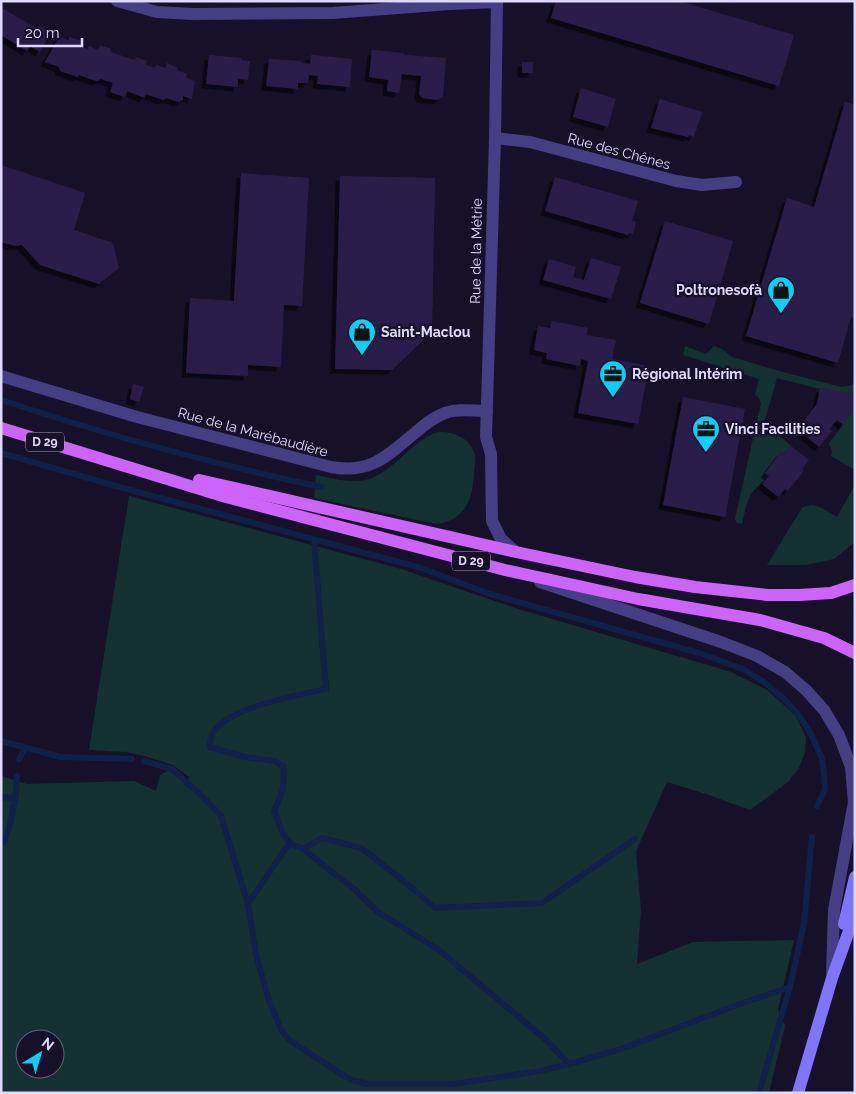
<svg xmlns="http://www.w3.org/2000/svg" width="856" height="1094" font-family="Raleway,sans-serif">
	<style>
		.green { fill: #143132; fill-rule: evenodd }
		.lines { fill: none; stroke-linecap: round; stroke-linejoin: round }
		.stream { stroke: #0f2049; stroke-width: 6 }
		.building { fill: #291e48; filter: url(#shadow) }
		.minor { stroke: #453e85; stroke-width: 12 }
		.tertiary { stroke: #453e85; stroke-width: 12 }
		.secondary { stroke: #8074fa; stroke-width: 12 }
		.primary { stroke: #cc64fa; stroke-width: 12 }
		.labels { text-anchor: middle; stroke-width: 5; stroke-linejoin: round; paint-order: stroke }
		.shield { fill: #161128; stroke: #a39dbe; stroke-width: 1 }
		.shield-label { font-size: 12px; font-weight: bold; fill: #e0d9fe }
		.street-label { font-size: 14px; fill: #e0d9fe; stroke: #161128 }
		.poi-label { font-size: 14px; font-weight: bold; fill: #e0d9fe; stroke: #161128; text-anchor: start }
	</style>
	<defs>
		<filter id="shadow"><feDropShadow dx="-4.5" dy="4.5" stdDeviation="0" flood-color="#0009"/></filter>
	</defs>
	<rect width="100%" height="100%" fill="#161128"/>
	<g class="green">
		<path d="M 685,346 L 706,354 L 714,346 L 722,349 L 732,357 L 779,371 L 841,387 L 852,385 L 855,382 L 855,394 L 820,388 L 820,389 L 777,378 L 764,423 L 791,446 L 784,454 L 781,452 L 765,472 L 769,476 C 765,480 761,483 757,487 C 747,496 745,511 742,524 L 737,523 L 735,519 L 761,403 L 759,398 L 755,394 L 759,379 L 683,355 Z"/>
		<polygon points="855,400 855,470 831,456 832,451 829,443 843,425"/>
		<path d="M 438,432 C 453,431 471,438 475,455 C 476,461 474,468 474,474 C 473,500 464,521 436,524 L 314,498 L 316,475 C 330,478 345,482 359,481 C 390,479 409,441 438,432 Z"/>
		<path d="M 855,485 L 855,542 L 834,559 L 806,565 L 767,565 L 802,508 C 815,500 826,511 837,517 Z"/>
		<path d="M 129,496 L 401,569 L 515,608 L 731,672 L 767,690 L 795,715 L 806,737 L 805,752 L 799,768 L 788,782 L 750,810 L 709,795 L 667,782 L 636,851 L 641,910 L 637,964 L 693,942 L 794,940 L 778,1009 L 785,1026 L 769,1093 L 1,1093 L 1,776 L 27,784 L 134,781 L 156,791 L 160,775 L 172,769 L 187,781 L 189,777 L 173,765 L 144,756 L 126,752 L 89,750 ZM 25,1039 L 55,1039 L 55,1069 L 25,1069 Z"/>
	</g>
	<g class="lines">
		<g class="stream">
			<path d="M 1,400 C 106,435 213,464 321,487"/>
			<polyline points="1,453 123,488 421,568 490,594 699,653 743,669 764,682 783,698 798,714 811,734 822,759 824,773 825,789 817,806"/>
			<polyline points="1,741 61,757 132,759"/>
			<polyline points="19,759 25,748"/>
			<polyline points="144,761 172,769 203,797 221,816 248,904 256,955 269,1001 282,1031 289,1040 341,1074 352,1080 367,1084 453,1084 541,1071 569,1064 624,1048 737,1005 790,987"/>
			<polyline points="1,797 12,798 16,794 17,776"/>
			<polyline points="1,843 4,842 10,825 16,794"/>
			<path d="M 291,844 L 283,834 L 274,811 L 283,789 L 284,767 L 275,761 L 245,757 L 210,747 C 210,744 210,739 212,735 C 223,708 299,695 326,689 L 314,540"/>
			<polyline points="303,849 322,838 361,848 400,878 435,908 542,903 635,839"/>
			<polyline points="248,904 286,848 291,844 303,849 327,868 354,889 378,912 439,950 545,1039 569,1064"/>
			<polyline points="759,1093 790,987 804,924 812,837"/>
		</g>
	</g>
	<g class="building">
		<polygon points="556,1 679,1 794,35 779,86 551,18"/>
		<polygon points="1,3 4,5 2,8 38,29 40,26 50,33 40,52 30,46 27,51 1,35"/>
		<polygon points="59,37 68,40 70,37 81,41 79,46 88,49 89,46 98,50 100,45 111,49 110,52 135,60 136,57 147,61 146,65 155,68 156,65 165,68 167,63 178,68 177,70 187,74 186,78 195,81 192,99 183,96 183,100 178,102 167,98 163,100 146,94 144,98 127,91 125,97 110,92 113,83 101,79 97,81 79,75 78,77 60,71 59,67 45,62"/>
		<polygon points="372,50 404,53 404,55 446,58 443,96 438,100 422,98 419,94 421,76 402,74 399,93 387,91 388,80 369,77"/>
		<polygon points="209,55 241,58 241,60 250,61 248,80 238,79 238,87 206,84"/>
		<polygon points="311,55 352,59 350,87 317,84 318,76 309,75 308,83 298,83 298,89 266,86 269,59 301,61 301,63 310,64"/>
		<rect x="522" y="62" width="11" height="11"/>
		<polygon points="581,88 616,99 608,127 573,117"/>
		<polygon points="660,99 702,112 694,137 689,135 688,137 651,128"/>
		<polygon points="845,102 855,105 855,318 851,317 838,363 746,336 787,198 814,207"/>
		<polygon points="1,165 85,193 74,230 113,243 119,268 99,284 40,265 22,245 15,246 1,242"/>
		<polygon points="241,173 309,178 302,306 284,305 281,367 248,365 248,376 186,373 190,298 234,301"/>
		<polygon points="340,176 435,178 432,332 392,370 335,369"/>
		<polygon points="555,177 638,201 632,221 636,222 633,234 629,233 628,235 545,211"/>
		<polygon points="665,221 733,241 709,324 640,303"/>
		<polygon points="591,258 621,267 611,299 543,280 549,259 576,267 573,277 584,280"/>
		<polygon points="551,321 588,328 587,335 616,340 612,359 649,366 638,424 578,413 588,361 581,359 580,366 546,359 547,353 534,350 538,326 550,328"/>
		<polygon points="133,384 144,387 139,402 130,399"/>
		<polygon points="820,388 855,394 855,400 853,412 843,425 837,420 829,429 832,431 819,447 797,429 817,404"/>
		<polygon points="683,397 745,409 725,517 663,505"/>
		<polygon points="791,446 809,460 802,469 804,470 788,491 785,489 778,497 762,484 769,476 765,473 781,452 784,454"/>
	</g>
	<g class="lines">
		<g class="minor">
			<polyline points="495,138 530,142 676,181 702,185 736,182"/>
			<polyline points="540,582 721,642 757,656 785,672 806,690 824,710 839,735 851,767 854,802 834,910 832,973"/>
		</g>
		<g class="tertiary">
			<polyline points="117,1 157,12 193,14 333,13 450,4 497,2"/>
			<polyline points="497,1 495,138 486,437 491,454 492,521 501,539 516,552"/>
			<path d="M 1,376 L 137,417 L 331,467 C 371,474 387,456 416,432 C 424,425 434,417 445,413 C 458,408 473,411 487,411"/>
		</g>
		<g class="secondary">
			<polyline points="844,924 855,877"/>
			<polyline points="798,1093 832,978 855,914"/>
		</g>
		<g class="primary">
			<polyline points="1,428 226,497 505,570 638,599 760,620 824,638 855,653"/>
			<polyline points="199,480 516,552 635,577 695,587 768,595 799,595 831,593 855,585"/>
		</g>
	</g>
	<defs>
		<g id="shop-pin" transform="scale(1.4375)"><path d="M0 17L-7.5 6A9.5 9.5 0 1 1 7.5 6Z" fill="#0ccff7" stroke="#161128"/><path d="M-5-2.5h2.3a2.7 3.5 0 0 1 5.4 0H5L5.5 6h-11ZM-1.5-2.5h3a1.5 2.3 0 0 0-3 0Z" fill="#111"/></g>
		<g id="office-pin" transform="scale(1.4375)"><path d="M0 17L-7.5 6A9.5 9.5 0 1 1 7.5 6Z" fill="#0ccff7" stroke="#161128"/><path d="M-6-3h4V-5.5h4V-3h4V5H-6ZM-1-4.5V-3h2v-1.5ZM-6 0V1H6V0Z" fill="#111"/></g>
	</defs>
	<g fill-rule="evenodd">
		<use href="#shop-pin" x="781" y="290"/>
		<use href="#shop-pin" x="362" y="332"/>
		<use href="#office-pin" x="613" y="374"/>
		<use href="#office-pin" x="706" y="429"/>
	</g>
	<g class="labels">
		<g class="shield">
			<rect x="26" y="432.5" width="38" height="19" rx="4"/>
			<rect x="452" y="551.5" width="38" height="19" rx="4"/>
		</g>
		<g class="shield-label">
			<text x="45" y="446">D 29</text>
			<text x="471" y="565">D 29</text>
		</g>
		<g class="street-label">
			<text transform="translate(619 151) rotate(15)" y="5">Rue des Chênes</text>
			<text transform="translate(476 251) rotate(-89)" y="5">Rue de la Métrie</text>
			<text transform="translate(253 432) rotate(15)" y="5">Rue de la Marébaudière</text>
		</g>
		<g class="poi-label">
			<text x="762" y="295" text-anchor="end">Poltronesofà</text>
			<text x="381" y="337">Saint-Maclou</text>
			<text x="632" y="379">Régional Intérim</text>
			<text x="725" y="434">Vinci Facilities</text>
		</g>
	</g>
	<rect width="856" height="1094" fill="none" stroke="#e0d9fe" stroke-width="5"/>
	<g transform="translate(40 1054) rotate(38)"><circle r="24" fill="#161128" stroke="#67617e"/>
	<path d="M0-4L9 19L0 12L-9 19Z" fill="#0ccff7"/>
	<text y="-8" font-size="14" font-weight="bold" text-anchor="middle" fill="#e0d9fe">N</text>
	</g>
	<path d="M18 38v8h64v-8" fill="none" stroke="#e0d9fe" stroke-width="2.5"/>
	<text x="25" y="38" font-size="15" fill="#e0d9fe" stroke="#161128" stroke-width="4" paint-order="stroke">20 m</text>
</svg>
